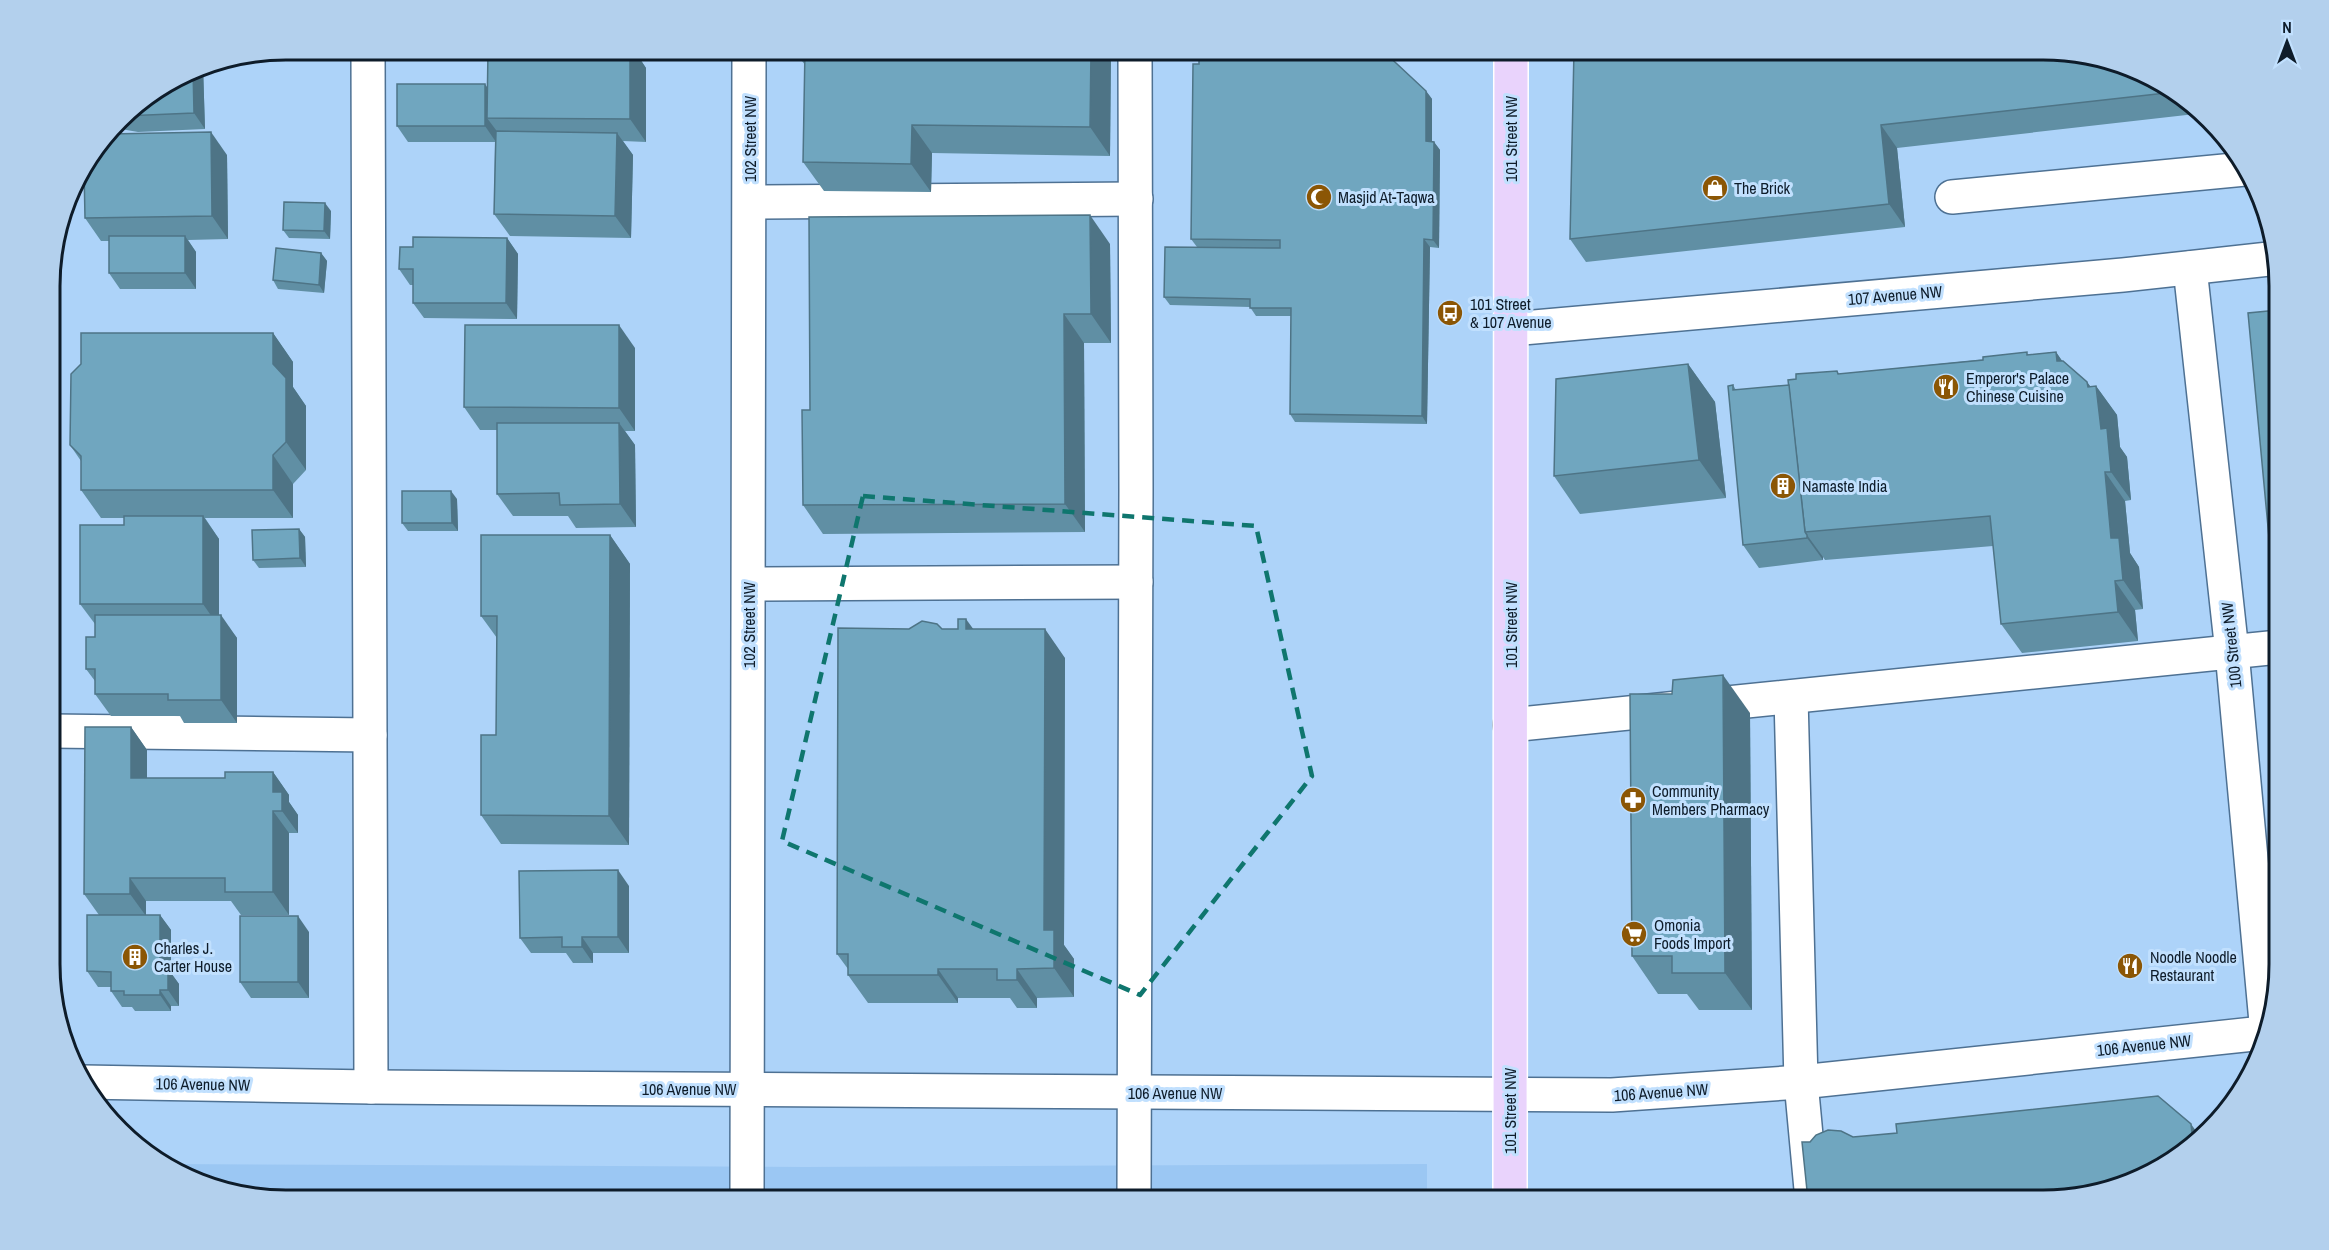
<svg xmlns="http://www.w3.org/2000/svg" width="2329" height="1250" font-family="'Archivo Narrow',sans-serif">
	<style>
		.built { fill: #9bc7f3 }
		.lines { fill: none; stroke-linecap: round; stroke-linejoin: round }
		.minor-casing { stroke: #4e7193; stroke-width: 36 }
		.major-casing { stroke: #fff; stroke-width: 36 }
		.minor { stroke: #fff; stroke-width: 33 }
		.major { stroke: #e9d3fc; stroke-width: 33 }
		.wall { fill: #608fa4 }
		.shaded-wall { fill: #4e7486 }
		.building { fill: #70a6bf; stroke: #4e7486; stroke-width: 1.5 }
		.marked { fill: none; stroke: #0f766e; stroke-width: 4.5; stroke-dasharray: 12 8; stroke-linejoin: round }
		.labels { text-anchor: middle; stroke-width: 6; stroke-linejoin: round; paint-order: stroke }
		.street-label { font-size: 16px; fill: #0e1c2a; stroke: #c1e0fe }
		.poi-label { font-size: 16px; fill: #0e1c2a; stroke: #c1e0fe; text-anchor: start }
		.rim { fill: none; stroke: #0e1c2a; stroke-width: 3 }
	</style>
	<rect width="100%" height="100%" fill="#add3f9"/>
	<polygon class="built" points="167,1164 805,1167 1427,1164 1427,1200 286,1200 181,1176"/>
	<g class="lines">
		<g class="minor-casing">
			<g id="minor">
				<polyline points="368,50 371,1087"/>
				<polyline points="1952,197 2245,169"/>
				<polyline points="751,202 1136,199"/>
				<polyline points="2190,268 2232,652 2266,1022"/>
				<polyline points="1511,329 2123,275 2278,258"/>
				<polyline points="749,584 1136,582"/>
				<polyline points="1791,697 1801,1082 1812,1200"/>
				<polyline points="1510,725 2279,647"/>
				<polyline points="51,731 370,735"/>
				<polyline points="83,1082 371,1087 1612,1095 1801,1082 2263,1033"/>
				<polyline points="747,1200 749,50"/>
				<polyline points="1134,1200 1136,489 1135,50"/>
			</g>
		</g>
		<g class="major-casing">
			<polyline id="major" points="1510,1200 1511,50"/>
		</g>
		<use href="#minor" class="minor"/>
		<use href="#major" class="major"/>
	</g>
	<g class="wall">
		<polygon points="630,50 634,50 646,68 646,142 623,141 633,155 631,238 510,236 494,214 495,142 408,142 397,126 487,88"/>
		<polygon points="794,50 1111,50 1110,156 932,153 931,192 824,191 803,162 805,65"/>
		<polygon points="1574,50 2148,74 2199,108 2204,113 1897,148 1905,227 1586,262 1570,239"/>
		<polygon points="203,66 205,129 138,132 121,129 116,126 130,108 196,67"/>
		<polygon points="1426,91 1432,99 1432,142 1434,142 1440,150 1439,248 1430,247 1427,424 1295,422 1290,414 1291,316 1256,316 1250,307 1170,305 1164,297 1280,248 1197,247 1191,239"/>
		<polygon points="227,155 228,239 188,240 196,252 196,289 120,289 109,273 109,241 101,241 85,218"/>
		<polygon points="331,211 330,239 289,238 283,230"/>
		<polygon points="507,238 518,254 517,319 424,318 413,303 413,285 410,285 399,269"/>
		<polygon points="1110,244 1111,343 1084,343 1085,532 823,534 803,505 810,410"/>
		<polygon points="321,253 327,261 324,293 278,289 273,280"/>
		<polygon points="2278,310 2278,570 2271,559"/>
		<polygon points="273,333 293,362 293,387 306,406 306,470 293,484 293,518 205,518 219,539 219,615 237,638 237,723 184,723 180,716 111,716 95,694 95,681 86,669 95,637 95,624 80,604 124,525 124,518 101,518 81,490 81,461 70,445"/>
		<polygon points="635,348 635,431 625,431 635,445 636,527 576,528 568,516 513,516 497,494 497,430 480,430 464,407"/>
		<polygon points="2056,352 2062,361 2087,382 2090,386 2096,386 2117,415 2120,447 2127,457 2131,500 2125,501 2130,553 2139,567 2143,609 2135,610 2138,641 2022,653 2001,624 1993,546 1825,560 1823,557 1823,560 1759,568 1743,545 1733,385 1736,390 1789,385 1837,371 1839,374"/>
		<polygon points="1688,364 1715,402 1726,498 1580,514 1554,476"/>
		<polygon points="457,499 458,531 408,531 402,523"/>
		<polygon points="299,529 305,537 306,567 259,568 253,560"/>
		<polygon points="610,535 630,564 629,845 501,844 481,815 496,735 497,638 481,616"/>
		<polygon points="909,629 973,629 1065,658 1064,945 1074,959 1074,997 1037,998 1037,1008 1017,1008 1010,998 958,998 958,1003 868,1003 848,975 848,969 837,954"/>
		<polygon points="1750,713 1752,1010 1699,1010 1687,994 1658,994 1632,956"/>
		<polygon points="131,727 147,750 147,778 225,778 273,772 289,795 289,802 298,815 298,833 289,833 289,915 241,915 231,901 146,901 146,915 160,915 171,930 171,973 179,984 179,1006 171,1006 171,1011 135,1011 132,1007 122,1007 111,991 111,987 98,987 87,971 99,915 84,894"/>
		<polygon points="629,886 629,953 593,953 593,963 573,963 566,953 531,953 520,938"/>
		<polygon points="309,932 309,998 251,998 240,982"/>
	</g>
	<g class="shaded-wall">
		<polygon points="630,50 634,50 646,68 646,142 630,119"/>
		<polygon points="1091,50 1111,50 1110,156 1090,127"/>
		<polygon points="203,66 205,129 194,113 193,69 196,67"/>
		<polygon points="485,84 496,100 487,118 496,130 496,142 485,126"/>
		<polygon points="1426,91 1432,99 1432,149 1426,141"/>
		<polygon points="912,125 932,153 931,192 911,164"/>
		<polygon points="1881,125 1897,148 1905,227 1889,204"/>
		<polygon points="211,132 227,155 228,239 212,216"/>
		<polygon points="617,133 633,155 631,238 615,216"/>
		<polygon points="1434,142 1440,150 1439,248 1433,240"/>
		<polygon points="325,203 331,211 330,239 324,231"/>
		<polygon points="1090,215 1110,244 1111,343 1091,314"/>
		<polygon points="185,236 196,252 196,289 185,273"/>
		<polygon points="507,238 518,254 517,319 506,303"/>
		<polygon points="1424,239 1430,247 1427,424 1422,416"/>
		<polygon points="321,253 327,261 324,293 319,285"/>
		<polygon points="1064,314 1084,343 1085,532 1065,504"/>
		<polygon points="619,325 635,348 635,431 619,408"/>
		<polygon points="273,333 293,362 293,387 306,406 306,470 286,442 273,364"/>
		<polygon points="2056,352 2076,381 2057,361"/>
		<polygon points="1688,364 1715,402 1726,498 1699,460"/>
		<polygon points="2087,382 2098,397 2096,386 2117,415 2120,447 2127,457 2131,500 2111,472 2101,429"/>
		<polygon points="619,423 635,445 636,527 620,504"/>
		<polygon points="273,455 293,484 293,518 273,490"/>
		<polygon points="2105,472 2125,501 2130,553 2139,567 2143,609 2123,580 2111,538"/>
		<polygon points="451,491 457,499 458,531 452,523"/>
		<polygon points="203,516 219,539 219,627 203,604"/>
		<polygon points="299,529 305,537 306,567 300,558"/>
		<polygon points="610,535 630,564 629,845 609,816"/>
		<polygon points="1807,535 1823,557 1823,560 1807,538"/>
		<polygon points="2115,581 2135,610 2138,641 2118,612"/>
		<polygon points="221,615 237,638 237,723 221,700"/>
		<polygon points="966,619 987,648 966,629"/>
		<polygon points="1045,629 1065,658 1064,945 1074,959 1074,997 1054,968 1044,930"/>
		<polygon points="1723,675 1750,713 1752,1010 1725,973"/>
		<polygon points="131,727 147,750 147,801 131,778"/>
		<polygon points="273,772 289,795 289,802 298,815 298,833 282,811 273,792"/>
		<polygon points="273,811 289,833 289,915 273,892"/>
		<polygon points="618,870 629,886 629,953 618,937"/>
		<polygon points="130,878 146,901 146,916 130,894"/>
		<polygon points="160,915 171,930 171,973 179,984 179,1006 168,990 160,968"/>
		<polygon points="298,916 309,932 309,998 298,982"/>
		<polygon points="582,937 593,953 593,963 582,947"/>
		<polygon points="938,969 958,998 958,1003 938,975"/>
		<polygon points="1017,969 1037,998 1037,1008 1017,980"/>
		<polygon points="160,990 171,1006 171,1011 160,995"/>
		<polygon points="2191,1124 2201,1138 2193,1144"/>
	</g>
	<g class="building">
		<polygon points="488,50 630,50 630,119 487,118"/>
		<polygon points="805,50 1091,50 1090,127 912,125 911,164 803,162"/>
		<polygon points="1199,50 1382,50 1426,91 1426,141 1434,142 1433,240 1424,239 1422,416 1290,414 1291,308 1250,308 1250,299 1164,297 1165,247 1280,248 1280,240 1191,239 1193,64 1199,64"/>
		<polygon points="1574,50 2043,50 2148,74 2175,92 1881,125 1889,204 1570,239"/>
		<polygon points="193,69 194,113 124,116 130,108"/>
		<rect x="397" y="84" width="88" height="42"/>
		<polygon points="496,131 617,133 615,216 494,214"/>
		<polygon points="211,132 212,216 85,218 84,168 110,134"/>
		<polygon points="284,202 325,203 324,231 283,230"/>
		<polygon points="1090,215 1091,314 1064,314 1065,504 803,505 802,410 810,410 809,217"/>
		<rect x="109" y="236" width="76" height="37"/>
		<polygon points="413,237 507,238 506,303 413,303 413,269 399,269 400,247 413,247"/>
		<polygon points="276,248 321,253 319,285 273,280"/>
		<polygon points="2278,310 2278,559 2271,559 2248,313"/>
		<polygon points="465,325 619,325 619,408 464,407"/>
		<polygon points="81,333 273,333 273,364 286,378 286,442 273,455 273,490 81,490 81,456 70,445 71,374 81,364"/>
		<polygon points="2027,352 2027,355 2056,352 2057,361 2063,361 2087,382 2088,387 2096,386 2101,429 2107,428 2111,472 2105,472 2111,538 2119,538 2123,580 2115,581 2118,612 2001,624 1990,516 1805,532 1788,380 1796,379 1796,374 1837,371 1838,374 1983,360 1983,357"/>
		<polygon points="1688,364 1699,460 1554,476 1556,379"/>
		<polygon points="1733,385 1733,390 1789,385 1805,532 1807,535 1807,538 1743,545 1728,386"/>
		<polygon points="497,423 619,423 620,504 560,505 559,493 497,494"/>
		<polygon points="402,491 451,491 452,523 402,523"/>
		<polygon points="124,516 203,516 203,604 80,604 80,525 124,525"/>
		<polygon points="299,529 300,558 253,560 252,530"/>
		<polygon points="481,535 610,535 609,816 481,815 481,735 496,735 497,616 481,616"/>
		<polygon points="95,615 221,615 221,700 168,700 168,694 95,694 95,669 86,669 86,637 95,637"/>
		<polygon points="958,619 966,619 966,629 1045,629 1044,930 1054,930 1054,968 1017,969 1017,980 997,980 997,969 938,969 938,975 848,975 848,954 837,954 838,628 909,629 922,621 937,624 942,629 958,629"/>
		<polygon points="1723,675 1725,973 1672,973 1672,956 1632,956 1630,694 1672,694 1673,680"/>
		<polygon points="85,727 131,727 131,778 225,778 225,772 273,772 273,792 282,792 282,811 273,811 273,892 225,892 225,878 130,878 130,894 84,894"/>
		<polygon points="618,870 618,937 582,937 582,947 562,947 562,937 520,938 519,871"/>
		<polygon points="87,915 160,915 160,968 168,968 168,990 160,990 160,995 124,995 124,991 111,991 111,972 87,971"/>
		<rect x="240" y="916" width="58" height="66"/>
		<polygon points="2158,1096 2191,1124 2193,1144 2174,1161 2119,1188 2058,1200 1808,1200 1802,1142 1810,1142 1816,1135 1828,1130 1841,1131 1853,1137 1897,1133 1896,1124"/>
	</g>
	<path class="marked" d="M 863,496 L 1256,526 L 1312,776 L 1140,995 L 782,841 Z"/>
	<defs>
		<g id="shop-disc" transform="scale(1.35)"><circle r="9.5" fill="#8b5605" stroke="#c1e0fe"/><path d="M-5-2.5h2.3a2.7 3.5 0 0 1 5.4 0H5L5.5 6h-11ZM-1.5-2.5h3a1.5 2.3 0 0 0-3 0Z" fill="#fff"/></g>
		<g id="mosque-disc" transform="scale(1.35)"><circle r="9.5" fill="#8b5605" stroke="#c1e0fe"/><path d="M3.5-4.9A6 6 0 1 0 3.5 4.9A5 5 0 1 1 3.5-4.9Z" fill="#fff"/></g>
		<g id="bus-disc" transform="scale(1.35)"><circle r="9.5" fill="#8b5605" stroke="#c1e0fe"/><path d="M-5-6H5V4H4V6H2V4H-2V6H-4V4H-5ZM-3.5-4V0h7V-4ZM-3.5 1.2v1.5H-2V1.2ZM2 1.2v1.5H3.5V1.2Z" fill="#fff"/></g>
		<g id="restaurant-disc" transform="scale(1.35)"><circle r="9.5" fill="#8b5605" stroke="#c1e0fe"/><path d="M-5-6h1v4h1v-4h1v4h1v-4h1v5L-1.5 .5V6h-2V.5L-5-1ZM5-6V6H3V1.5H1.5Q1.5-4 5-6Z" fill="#fff"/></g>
		<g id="building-disc" transform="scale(1.35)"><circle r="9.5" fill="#8b5605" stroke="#c1e0fe"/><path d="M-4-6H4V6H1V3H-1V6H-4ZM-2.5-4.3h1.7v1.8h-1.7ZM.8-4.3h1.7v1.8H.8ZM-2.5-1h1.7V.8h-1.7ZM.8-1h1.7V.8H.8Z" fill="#fff"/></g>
		<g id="pharmacy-disc" transform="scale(1.35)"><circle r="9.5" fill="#8b5605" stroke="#c1e0fe"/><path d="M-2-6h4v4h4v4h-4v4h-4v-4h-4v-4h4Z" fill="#fff"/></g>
		<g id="supermarket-disc" transform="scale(1.35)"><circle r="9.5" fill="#8b5605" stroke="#c1e0fe"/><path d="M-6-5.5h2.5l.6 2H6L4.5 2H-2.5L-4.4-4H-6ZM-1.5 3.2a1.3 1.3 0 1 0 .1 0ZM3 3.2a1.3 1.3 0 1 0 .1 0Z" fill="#fff"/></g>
	</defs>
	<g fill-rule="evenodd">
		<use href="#shop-disc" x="1715" y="188"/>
		<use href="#mosque-disc" x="1319" y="197"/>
		<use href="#bus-disc" x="1450" y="313"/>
		<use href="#restaurant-disc" x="1946" y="387"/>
		<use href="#building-disc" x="1783" y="486"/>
		<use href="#pharmacy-disc" x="1633" y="800"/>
		<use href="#supermarket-disc" x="1634" y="934"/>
		<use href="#building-disc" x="135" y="957"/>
		<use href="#restaurant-disc" x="2130" y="966"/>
	</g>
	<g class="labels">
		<g class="street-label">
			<text transform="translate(750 139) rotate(-90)" y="6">102 Street NW</text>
			<text transform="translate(1511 139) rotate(-90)" y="6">101 Street NW</text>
			<text transform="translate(1895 295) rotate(-5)" y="6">107 Avenue NW</text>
			<text transform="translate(749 625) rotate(-90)" y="6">102 Street NW</text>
			<text transform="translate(1511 625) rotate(-90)" y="6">101 Street NW</text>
			<text transform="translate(2231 645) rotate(-96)" y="6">100 Street NW</text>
			<text transform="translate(2144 1045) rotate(-6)" y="6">106 Avenue NW</text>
			<text transform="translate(203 1084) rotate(1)" y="6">106 Avenue NW</text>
			<text x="689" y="1095">106 Avenue NW</text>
			<text transform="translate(1661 1092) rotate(-4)" y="6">106 Avenue NW</text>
			<text x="1175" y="1099">106 Avenue NW</text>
			<text transform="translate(1510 1111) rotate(-90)" y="6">101 Street NW</text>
		</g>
		<g class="poi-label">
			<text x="1734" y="194">The Brick</text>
			<text x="1338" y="203">Masjid At-Taqwa</text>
			<text x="1470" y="310">101 Street<tspan x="1470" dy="18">&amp; 107 Avenue</tspan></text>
			<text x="1966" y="384">Emperor's Palace<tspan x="1966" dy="18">Chinese Cuisine</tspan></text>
			<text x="1802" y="492">Namaste India</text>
			<text x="1652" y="797">Community<tspan x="1652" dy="18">Members Pharmacy</tspan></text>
			<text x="1654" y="931">Omonia<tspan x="1654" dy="18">Foods Import</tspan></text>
			<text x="154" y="954">Charles J.<tspan x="154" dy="18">Carter House</tspan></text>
			<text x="2150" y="963">Noodle Noodle<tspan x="2150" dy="18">Restaurant</tspan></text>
		</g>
	</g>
	<path d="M0 0H2329V1250H0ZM286 60H2043A226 226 0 0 1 2269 286V964A226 226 0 0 1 2043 1190H286A226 226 0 0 1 60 964V286A226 226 0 0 1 286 60Z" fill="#b3d0ed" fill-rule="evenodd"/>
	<path class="rim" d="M286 60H2043A226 226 0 0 1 2269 286V964A226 226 0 0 1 2043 1190H286A226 226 0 0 1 60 964V286A226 226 0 0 1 286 60Z"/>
	<g transform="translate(2287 42)" stroke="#c1e0fe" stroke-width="4.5" paint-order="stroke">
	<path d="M0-4.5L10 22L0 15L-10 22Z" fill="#0e1c2a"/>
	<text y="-9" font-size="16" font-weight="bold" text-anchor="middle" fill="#0e1c2a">N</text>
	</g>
</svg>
